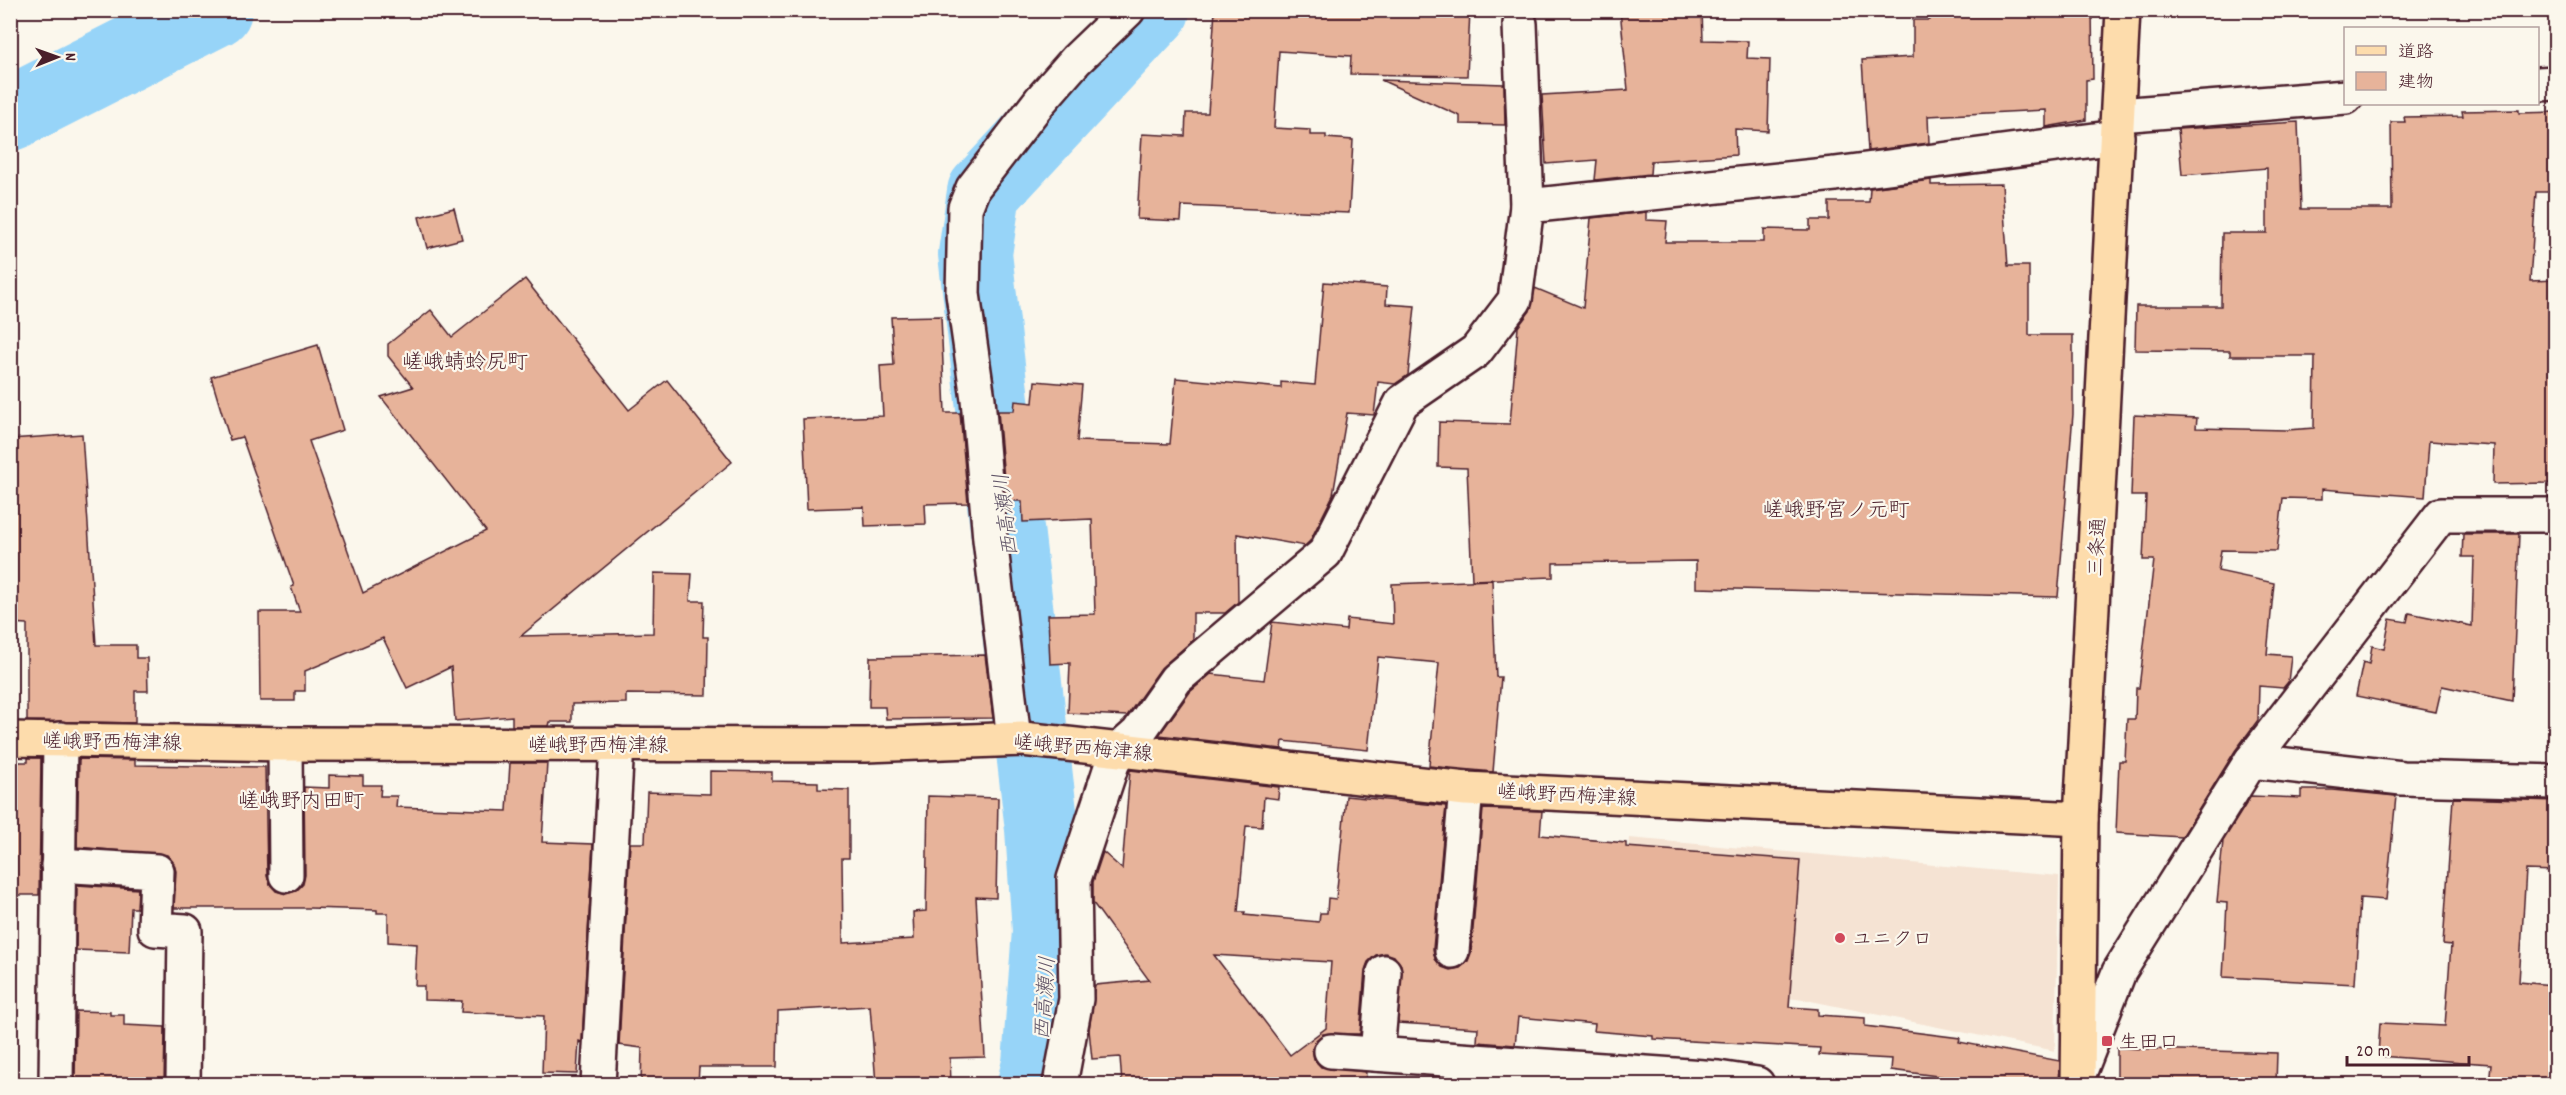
<svg xmlns="http://www.w3.org/2000/svg" width="2566" height="1095" font-family="Dekko,'Klee One',sans-serif">
	<style>
		.built { fill: #f5e3d3 }
		.lines { fill: none; stroke-linecap: round; stroke-linejoin: round }
		.river { stroke: #97d4f8; stroke-width: 74 }
		.building { fill: #e7b39a; stroke: #4a1f2b; stroke-width: 1.5; fill-rule: evenodd }
		.minor-casing { stroke: #4a1f2b; stroke-width: 38 }
		.major-casing { stroke: #4a1f2b; stroke-width: 38 }
		.minor { stroke: #fbf7ec; stroke-width: 33 }
		.major { stroke: #fddcac; stroke-width: 33 }
		.poi-dot { fill: #d1495b; stroke: #fbf7ec; stroke-width: 2 }
		.labels { text-anchor: middle; stroke-width: 4.5; stroke-linejoin: round; paint-order: stroke }
		.street-label { font-size: 20px; fill: #4a1f2b; stroke: #fbf7ec }
		.poi-label { font-size: 20px; fill: #4a1f2b; stroke: #fbf7ec; text-anchor: start }
		.neighbourhood-label { font-size: 21px; fill: #4a1f2b; stroke: #fbf7ec }
		.water-label { font-size: 21px; font-style: italic; fill: #615568; stroke: #fbf7ec }
	</style>
	<rect width="100%" height="100%" fill="#fbf7ec"/>
	<filter id="ink" filterUnits="userSpaceOnUse"><feTurbulence type="fractalNoise" baseFrequency=".0167" numOctaves="2"/><feDisplacementMap in="SourceGraphic" scale="12" xChannelSelector="R" yChannelSelector="G"/><feConvolveMatrix kernelMatrix="1 2 1 2 8 2 1 2 1" color-interpolation-filters="sRGB"/></filter>
	<g filter="url(#ink)">
		<polygon class="built" points="1629,838 2059,876 2055,1051 1811,1001 1619,976"/>
		<g class="lines">
			<g class="river">
				<polyline points="10,114 215,10"/>
				<polyline points="1034,1084 1039,1064 1049,931 1042,829 975,254 984,192 1153,10"/>
			</g>
		</g>
		<g class="building">
			<polygon points="1215,10 1470,10 1467,76 1350,74 1351,56 1279,51 1274,128 1310,130 1310,135 1326,135 1326,138 1353,140 1349,213 1182,206 1181,221 1137,219 1142,134 1185,136 1186,113 1208,113"/>
			<polygon points="1620,10 1702,10 1703,40 1748,41 1747,58 1770,59 1768,131 1735,129 1736,155 1651,161 1650,174 1595,180 1597,160 1546,164 1542,95 1628,90"/>
			<polygon points="1931,10 2092,10 2093,79 2086,80 2086,120 2046,127 2046,110 1928,116 1929,143 1868,151 1862,60 1913,57 1913,20 1930,20"/>
			<polygon points="1381,80 1504,84 1505,125 1460,124 1460,116"/>
			<polygon points="2519,110 2519,113 2556,112 2554,192 2536,192 2530,281 2556,280 2556,483 2493,484 2494,445 2429,441 2425,497 2322,489 2322,499 2283,498 2277,551 2221,550 2218,571 2274,583 2267,654 2291,656 2288,682 2283,688 2259,686 2258,720 2235,751 2182,837 2116,833 2119,761 2125,761 2127,719 2135,719 2136,688 2139,688 2154,560 2143,560 2146,496 2131,496 2134,415 2197,418 2196,428 2287,430 2314,428 2315,356 2230,356 2230,351 2135,350 2136,306 2221,306 2222,233 2267,233 2267,168 2182,175 2178,129 2298,122 2301,209 2392,209 2391,122 2405,122 2404,117 2463,116 2462,111"/>
			<polygon points="1931,180 1931,185 2002,184 2008,266 2029,266 2029,335 2073,335 2073,414 2058,597 1696,588 1696,561 1553,563 1553,577 1472,580 1467,468 1438,467 1439,422 1510,424 1518,327 1530,311 1535,288 1583,308 1591,218 1646,212 1646,220 1667,221 1665,242 1764,242 1764,229 1810,230 1810,220 1829,220 1829,202 1869,202 1870,188"/>
			<polygon points="454,208 462,239 427,248 419,217"/>
			<polygon points="525,279 629,410 667,380 732,462 521,636 653,633 654,573 692,574 690,601 704,601 703,637 708,637 707,695 626,694 626,703 572,704 572,722 550,722 549,726 512,726 512,716 455,721 451,667 407,688 383,638 305,671 305,691 295,691 295,701 260,701 259,612 300,612 291,587 294,586 242,437 230,440 211,377 318,345 343,430 309,441 363,593 486,531 381,397 413,387 388,356 388,344 431,310 452,337"/>
			<polygon points="1324,282 1387,287 1386,304 1415,306 1408,375 1395,384 1378,382 1374,415 1347,413 1333,495 1310,541 1305,546 1237,534 1238,602 1225,613 1193,613 1193,640 1161,668 1127,716 1068,713 1070,663 1050,664 1048,615 1095,614 1092,519 1023,522 1022,501 1006,501 998,411 1014,411 1015,401 1033,403 1035,381 1082,385 1077,441 1170,444 1176,378 1281,388 1281,382 1315,385"/>
			<polygon points="941,316 945,413 960,413 968,503 925,504 926,524 865,526 864,507 807,509 803,419 883,416 880,366 894,365 891,317"/>
			<polygon points="82,434 96,645 136,645 136,658 147,658 148,691 135,691 135,723 27,721 27,624 10,623 10,439"/>
			<polygon points="2463,534 2519,534 2512,701 2442,686 2436,712 2356,696 2363,662 2369,664 2372,646 2384,649 2390,619 2407,622 2409,613 2472,626 2474,557 2462,557"/>
			<polygon points="1492,580 1496,677 1501,677 1493,772 1429,766 1439,663 1378,657 1368,750 1283,741 1282,749 1159,735 1190,692 1211,674 1264,680 1272,622 1346,630 1347,619 1393,624 1392,584"/>
			<polygon points="985,655 993,718 886,719 885,707 869,707 870,657"/>
			<polygon points="28,758 41,758 39,895 10,895 12,762 28,762"/>
			<polygon points="79,759 135,760 135,765 265,767 267,876 270,884 276,891 286,894 296,891 303,884 305,875 304,787 329,788 329,775 363,776 363,785 381,785 380,796 397,796 396,807 507,811 510,763 547,763 542,842 593,844 582,1042 579,1041 577,1074 542,1073 544,1016 461,1012 462,1001 424,1000 424,986 415,986 417,944 388,942 388,913 377,913 377,910 309,908 174,908 176,871 173,862 167,855 77,847"/>
			<path d="M 1130,770 L 1279,787 L 1278,799 L 1264,797 L 1262,827 L 1246,826 L 1238,912 L 1245,912 L 1244,915 L 1319,922 L 1320,913 L 1327,913 L 1328,898 L 1336,899 L 1346,796 L 1446,806 L 1433,949 L 1435,959 L 1442,967 L 1450,970 L 1460,968 L 1468,961 L 1471,953 L 1483,809 L 1542,811 L 1540,835 L 1626,843 L 1626,847 L 1800,860 L 1789,1007 L 1818,1009 L 1818,1015 L 1865,1018 L 1865,1026 L 1960,1038 L 1959,1042 L 2060,1061 L 2059,1084 L 1959,1084 L 1960,1079 L 1891,1070 L 1892,1059 L 1819,1055 L 1820,1048 L 1653,1039 L 1653,1036 L 1594,1031 L 1595,1024 L 1518,1017 L 1515,1045 L 1477,1042 L 1478,1028 L 1398,1023 L 1401,965 L 1394,956 L 1385,953 L 1376,955 L 1368,962 L 1365,970 L 1360,1034 L 1323,1034 L 1316,1040 L 1312,1049 L 1314,1059 L 1321,1067 L 1366,1072 L 1365,1084 L 1122,1084 L 1120,1057 L 1092,1059 L 1089,1030 L 1095,985 L 1149,980 L 1093,903 L 1093,882 L 1103,852 L 1122,869 ZM 1214,955 L 1331,962 L 1326,1028 L 1290,1055 Z"/>
			<polygon points="710,771 772,772 772,781 818,782 818,789 849,790 849,858 842,858 843,943 914,939 913,912 926,911 928,796 998,798 996,898 976,897 985,1057 950,1058 951,1084 876,1084 870,1006 778,1011 777,1067 699,1067 698,1084 641,1084 642,1048 619,1045 630,843 645,843 647,792 710,794"/>
			<polygon points="2301,790 2333,790 2396,796 2386,900 2360,898 2355,984 2223,977 2227,903 2217,902 2223,841 2251,796 2301,798"/>
			<polygon points="2453,798 2556,801 2556,871 2526,870 2519,982 2553,985 2556,1084 2489,1084 2491,1064 2378,1056 2380,1023 2445,1026 2451,945 2443,944"/>
			<polygon points="77,885 138,889 137,908 131,908 129,952 76,950"/>
			<polygon points="76,1011 110,1012 110,1015 124,1015 124,1025 165,1027 164,1084 75,1083"/>
			<polygon points="2117,1048 2277,1053 2276,1084 2117,1084"/>
			<polygon points="1474,1080 1511,1082 1511,1084 1474,1084"/>
		</g>
		<g class="lines">
			<g class="minor-casing">
				<g id="minor">
					<polyline points="1520,24 1527,206"/>
					<polyline points="2538,84 2556,83"/>
					<polyline points="2119,115 2346,97"/>
					<polyline points="1014,739 990,539 978,399 963,294 965,208 973,188 1040,101 1076,60 1128,10"/>
					<polyline points="285,744 286,875"/>
					<polyline points="2251,761 2402,778 2556,782"/>
					<polyline points="58,865 157,871 155,929 185,931 183,1084"/>
					<polyline points="1452,951 1466,789"/>
					<polyline points="1331,1051 1718,1078 1757,1084"/>
					<polyline points="1377,1054 1384,972"/>
					<polyline points="2079,1074 2119,972 2251,761 2441,515 2556,515"/>
					<polyline points="56,1084 60,739"/>
					<polyline points="598,1084 617,744"/>
					<polyline points="1060,1084 1076,999 1074,879 1112,764 1120,749 1138,733 1176,679 1325,553 1402,402 1476,351 1515,300 1527,206 1835,174 2117,137"/>
				</g>
			</g>
			<g class="major-casing">
				<g id="major">
					<polyline points="10,739 285,744 866,745 1023,739 1466,789 2081,819"/>
					<polyline points="2078,1084 2081,819 2123,10"/>
				</g>
			</g>
			<use href="#minor" class="minor"/>
			<use href="#major" class="major"/>
		</g>
	</g>
	<g class="poi-dot">
		<circle cx="1840" cy="938" r="6"/>
		<rect x="2101" y="1035" width="12" height="12" rx="3"/>
	</g>
	<g class="labels">
		<g class="street-label">
			<text transform="translate(2096 547) rotate(-87)" y="7">三条通</text>
			<text transform="translate(112 741) rotate(1)" y="7">嵯峨野西梅津線</text>
			<text x="598" y="751">嵯峨野西梅津線</text>
			<text transform="translate(1083 747) rotate(5)" y="7">嵯峨野西梅津線</text>
			<text transform="translate(1567 794) rotate(3)" y="7">嵯峨野西梅津線</text>
		</g>
		<g class="poi-label">
			<text x="1852" y="945">ユニクロ</text>
			<text x="2119" y="1048">生田口</text>
		</g>
		<g class="neighbourhood-label">
			<text x="465" y="368">嵯峨蜻蛉尻町</text>
			<text x="1836" y="516">嵯峨野宮ノ元町</text>
			<text x="301" y="807">嵯峨野内田町</text>
		</g>
		<g class="water-label">
			<text transform="translate(1005 515) rotate(-97)" y="7">西高瀬川</text>
			<text transform="translate(1044 998) rotate(-86)" y="7">西高瀬川</text>
		</g>
	</g>
	<rect width="2566" height="1095" fill="none" stroke="#fbf7ec" stroke-width="36"/>
	<rect x="18" y="18" width="2530" height="1059" fill="none" stroke="#4a1f2b" stroke-width="2" filter="url(#ink)"/>
	<rect x="2344" y="27" width="195" height="78" fill="#fbf7ec" stroke="#b4a19f" stroke-width="1.5"/>
	<rect x="2356" y="46" width="30" height="9" fill="#fddcac" stroke="#b4a19f" stroke-width="1.5"/>
	<text x="2398" y="57" font-size="18" fill="#4a1f2b">道路</text>
	<rect x="2356" y="72" width="30" height="18" fill="#e7b39a" stroke="#b4a19f" stroke-width="1.5"/>
	<text x="2398" y="87" font-size="18" fill="#4a1f2b">建物</text>
	<g transform="translate(57 57) rotate(89)" stroke="#fbf7ec" stroke-width="4.5" paint-order="stroke">
	<path d="M0-4.5L10 22L0 15L-10 22Z" fill="#4a1f2b"/>
	<text y="-9" font-size="16" font-weight="bold" text-anchor="middle" fill="#4a1f2b">N</text>
	</g>
	<path d="M2347 1056v9h122v-9" fill="none" stroke="#4a1f2b" stroke-width="3"/>
	<text x="2356" y="1056" font-size="18" fill="#4a1f2b" stroke="#fbf7ec" stroke-width="4.5" paint-order="stroke">20 m</text>
</svg>
